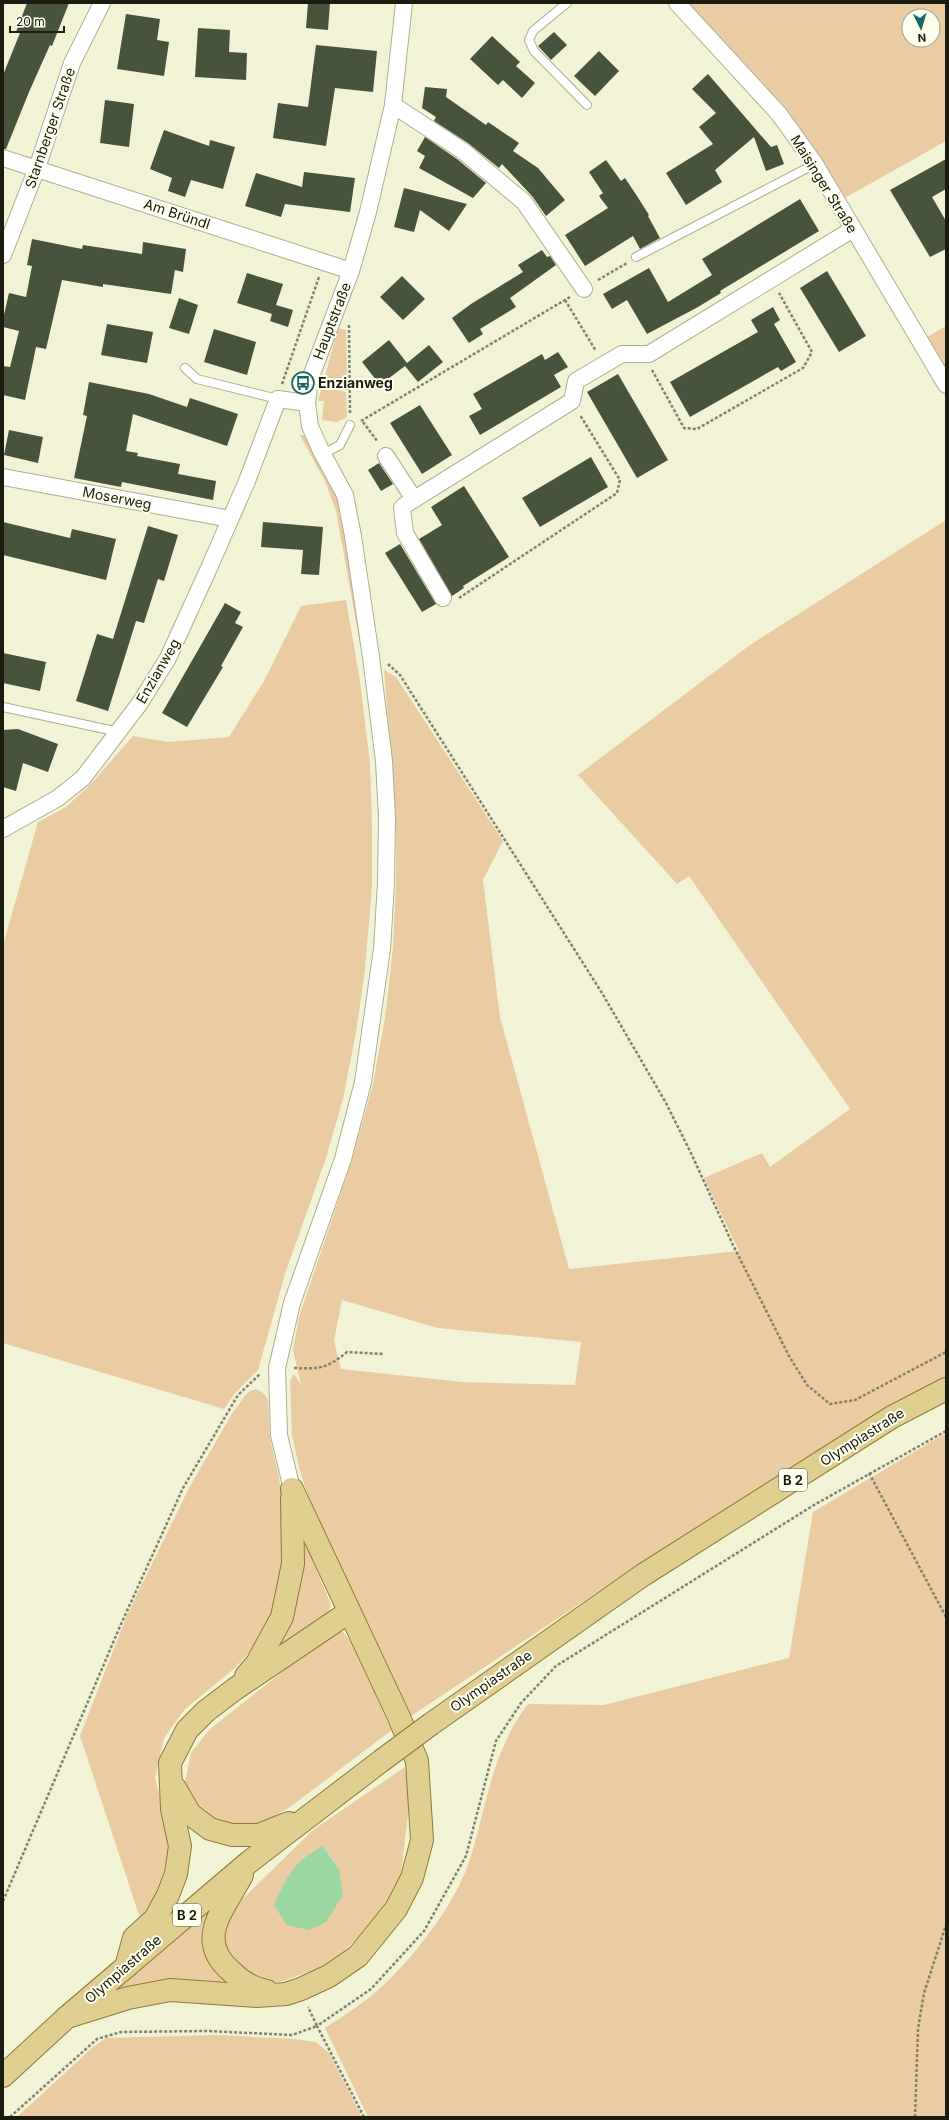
<svg xmlns="http://www.w3.org/2000/svg" width="949" height="2120" font-family="Inter,sans-serif">
	<style>
		.green { fill: #eacba2; fill-rule: evenodd }
		.water { fill: #9ad69f }
		.building { fill: #47533b }
		.lines { fill: none; stroke-linecap: round; stroke-linejoin: round }
		.lane-casing { stroke: #adaf92; stroke-width: 10 }
		.street-casing { stroke: #adaf92; stroke-width: 18 }
		.primary-casing { stroke: #8e7b34; stroke-width: 24 }
		.path { stroke: #81826d; stroke-width: 2.5; stroke-dasharray: 3 2; stroke-linecap: butt }
		.lane { stroke: #fff; stroke-width: 8 }
		.street { stroke: #fff; stroke-width: 16 }
		.primary { stroke: #e0ce91; stroke-width: 22 }
		.primary-bridge-casing { stroke: #8e7b34; stroke-width: 24; stroke-linecap: butt }
		.primary-bridge { stroke: #e0ce91; stroke-width: 22 }
		.labels { text-anchor: middle; stroke-width: 4; stroke-linejoin: round; paint-order: stroke }
		.shield { fill: #feffed; stroke: #5f5f52; stroke-width: 1 }
		.shield-label { font-size: 13px; font-weight: bold; fill: #1b1b10 }
		.street-label { font-size: 14px; fill: #1b1b10; stroke: #feffed }
		.poi-label { font-size: 14px; font-weight: bold; fill: #1b1b10; stroke: #feffed; text-anchor: start }
	</style>
	<rect width="100%" height="100%" fill="#f1f3d4"/>
	<g class="green">
		<path d="M 682,3 L 946,3 L 946,141 L 843,199 ZM 909,16 L 933,16 L 933,40 L 909,40 Z"/>
		<polygon points="946,326 946,372 927,337"/>
		<polygon points="338,328 346,330 347,387 324,380"/>
		<polygon points="322,386 346,392 347,417 337,422 322,420 324,401 318,401"/>
		<polygon points="300,435 306,435 337,496 364,644 360,644 336,511 325,481"/>
		<path d="M 946,520 L 946,1384 L 798,1465 L 623,1575 L 411,1716 L 353,1598 L 312,1508 L 300,1471 L 292,1435 L 290,1381 L 294,1374 L 301,1385 L 293,1350 L 299,1317 L 352,1160 L 373,1084 L 385,1018 L 393,948 L 396,883 L 396,819 L 384,670 L 396,677 L 503,841 L 483,880 L 500,1017 L 569,1269 L 739,1251 L 704,1178 L 762,1153 L 770,1167 L 850,1109 L 689,876 L 677,884 L 578,775 L 750,645 ZM 342,1300 L 438,1328 L 581,1342 L 575,1385 L 462,1382 L 341,1369 L 334,1341 Z"/>
		<polygon points="346,600 360,681 370,764 372,826 372,885 365,970 356,1032 343,1099 326,1158 285,1274 258,1370 235,1393 224,1409 3,1343 3,945 38,822 66,807 91,784 133,736 168,742 229,737 264,681 301,606"/>
		<polygon points="256,1389 263,1393 268,1399 270,1438 279,1478 289,1545 285,1581 261,1639 235,1668 185,1709 164,1738 155,1778 171,1836 168,1881 142,1924 80,1736 127,1615 189,1488 233,1412 248,1392"/>
		<path d="M 946,1433 L 946,2117 L 368,2117 L 325,2028 C 337,2020 350,2012 362,2003 C 403,1973 455,1907 470,1859 C 488,1802 491,1753 528,1704 L 604,1705 L 789,1658 L 813,1512 Z"/>
		<polygon points="305,1542 331,1605 327,1617 259,1666 301,1576"/>
		<polygon points="332,1632 343,1632 352,1644 392,1730 290,1807 262,1823 237,1826 216,1821 197,1809 185,1782 191,1753 209,1730"/>
		<path d="M 405,1767 L 410,1797 L 401,1874 L 385,1905 L 368,1927 L 346,1949 L 317,1969 L 280,1982 L 254,1979 L 234,1966 L 224,1946 L 224,1917 L 313,1830 ZM 324,1847 L 339,1869 L 311,1853 Z"/>
		<path d="M 208,1912 C 205,1948 204,1965 236,1988 L 110,1996 Z"/>
		<polygon points="216,2035 295,2039 316,2042 329,2053 362,2117 17,2117 93,2047 106,2038"/>
	</g>
	<path class="water" d="M 323,1846 L 339,1869 L 343,1895 L 326,1922 L 309,1930 L 287,1925 L 274,1905 C 288,1875 293,1862 323,1846 Z"/>
	<g class="building">
		<polygon points="27,3 69,3 52,46 50,45 29,92 6,149 3,149 3,75 20,33 16,32"/>
		<polygon points="308,3 330,3 328,30 306,28"/>
		<polygon points="126,14 160,19 157,40 169,42 164,76 117,69"/>
		<polygon points="198,28 230,30 229,52 247,53 246,80 195,77"/>
		<polygon points="554,32 567,45 551,60 538,46"/>
		<polygon points="492,36 520,62 516,66 535,83 522,98 503,80 498,85 470,59"/>
		<polygon points="316,45 377,51 373,92 335,88 326,146 273,138 278,103 308,107"/>
		<polygon points="599,51 619,71 595,96 574,76"/>
		<polygon points="708,74 771,147 777,145 784,164 766,171 754,137 715,170 722,182 686,205 666,173 713,144 699,127 716,113 692,89"/>
		<polygon points="425,87 447,89 446,97 486,125 488,122 519,143 513,151 538,168 565,200 546,216 532,196 502,164 499,168 468,143 434,121 436,117 422,108"/>
		<polygon points="105,100 134,104 129,147 100,143"/>
		<polygon points="164,130 209,146 210,140 235,147 223,189 191,180 185,197 168,191 172,178 150,169"/>
		<polygon points="425,137 457,159 486,183 473,198 419,168 425,156 417,151"/>
		<polygon points="946,159 946,189 932,197 946,221 946,249 930,257 890,190"/>
		<polygon points="606,160 621,181 625,178 637,196 649,215 648,216 660,238 640,249 633,236 585,266 565,235 608,208 599,196 603,193 589,172"/>
		<polygon points="304,172 355,178 350,212 285,204 281,217 245,206 256,173 302,187"/>
		<polygon points="404,188 467,204 449,231 420,210 414,232 394,227"/>
		<polygon points="800,199 819,231 720,291 721,293 698,307 647,334 627,300 612,309 603,294 649,268 668,302 712,275 702,259"/>
		<polygon points="32,239 82,249 83,245 142,254 143,242 186,249 183,272 175,270 171,294 103,284 103,287 62,280 46,349 36,347 25,400 3,395 3,366 10,367 19,331 3,327 3,319 9,293 26,297 32,266 27,265"/>
		<polygon points="542,250 547,257 550,256 556,265 510,298 516,307 480,329 483,334 469,343 452,318 471,304 523,272 518,265"/>
		<polygon points="827,271 866,336 839,352 800,288"/>
		<polygon points="247,273 283,284 276,305 293,310 288,327 270,321 272,314 237,303"/>
		<polygon points="402,276 425,299 403,320 380,297"/>
		<polygon points="179,298 198,305 189,334 169,328"/>
		<polygon points="773,307 780,320 774,324 796,362 781,371 778,367 690,417 670,382 758,332 751,320"/>
		<polygon points="107,324 153,332 147,363 101,355"/>
		<polygon points="214,329 256,342 247,375 204,362"/>
		<polygon points="389,340 407,363 429,345 443,362 418,382 405,366 380,385 362,362"/>
		<polygon points="558,352 568,367 554,375 561,387 480,435 469,416 482,409 473,394 542,354 545,360"/>
		<polygon points="618,374 668,460 637,478 587,392"/>
		<polygon points="89,382 149,394 187,407 190,398 238,414 227,446 133,414 126,451 138,453 137,456 180,464 178,474 216,481 213,500 122,482 121,487 74,478 87,416 83,415"/>
		<polygon points="420,405 452,455 422,474 390,423"/>
		<polygon points="9,430 43,437 38,463 4,455"/>
		<polygon points="591,457 608,487 540,527 522,498"/>
		<polygon points="379,463 393,484 381,491 368,470"/>
		<polygon points="464,486 509,557 463,586 464,588 452,596 419,539 442,525 431,507"/>
		<polygon points="3,522 70,538 72,529 116,539 106,580 3,555"/>
		<polygon points="263,522 323,527 319,575 301,574 303,550 261,547"/>
		<polygon points="148,526 178,535 164,581 158,579 144,623 136,621 108,711 76,701 97,634 113,639"/>
		<polygon points="400,544 436,604 422,612 385,553"/>
		<polygon points="225,603 241,612 235,623 243,627 221,666 223,667 187,727 162,713"/>
		<polygon points="3,653 46,662 40,691 3,683"/>
		<polygon points="18,729 58,744 48,772 23,763 16,791 3,787 3,730"/>
	</g>
	<g class="lines">
		<g class="lane-casing">
			<g id="lane">
				<polyline points="567,3 533,31 529,40 534,51 587,105"/>
				<polyline points="636,257 815,164"/>
				<polyline points="185,368 197,379 278,399"/>
				<polyline points="323,454 340,445 350,425"/>
				<polyline points="3,707 119,732"/>
			</g>
		</g>
		<g class="street-casing">
			<g id="street">
				<polyline points="677,3 779,114 815,164 946,385"/>
				<polyline points="393,105 463,151 524,202 584,289"/>
				<polyline points="3,158 351,271"/>
				<polyline points="3,255 37,168 72,63 102,3"/>
				<polyline points="386,456 414,499"/>
				<polyline points="3,477 230,519"/>
				<polyline points="443,598 405,533 402,508 405,505 572,401 576,381 622,354 649,354 853,229"/>
				<polyline points="3,829 58,798 83,778 140,703 168,658 209,568 247,481 278,399 307,403"/>
				<polyline points="292,1489 279,1435 277,1368 292,1303 343,1159 363,1082 382,949 386,883 387,818 384,761 371,657 353,536 345,495 321,451 310,426 307,403 310,379 351,271 368,212 393,105 404,3"/>
			</g>
		</g>
		<g class="primary-casing">
			<g id="primary">
				<polyline points="246,1676 257,1663 282,1617 293,1564 292,1498"/>
				<polyline points="431,1724 643,1575 892,1417 946,1389"/>
				<polyline points="175,1788 190,1814 210,1829 232,1835 259,1835 289,1823"/>
				<path d="M 242,1875 C 225,1908 193,1940 232,1972 C 241,1981 254,1989 267,1991"/>
				<polyline points="126,1967 134,1938 155,1919 168,1895 176,1874 180,1846 172,1809 170,1763 187,1730 206,1711 235,1689 349,1612"/>
				<polyline points="67,2017 128,1998 170,1990 257,1996 286,1994 301,1989 329,1976 358,1956 396,1909 412,1878 422,1840 417,1761 399,1717 292,1489"/>
				<polyline points="3,2076 67,2017 249,1862 381,1761"/>
			</g>
		</g>
		<g class="path">
			<polyline points="598,280 627,263"/>
			<polyline points="565,300 596,351"/>
			<polyline points="349,325 350,414"/>
			<polyline points="652,370 684,428 697,429 803,368 812,352 779,293"/>
			<polyline points="327,383 349,389"/>
			<polyline points="282,384 319,277"/>
			<polyline points="361,421 570,297"/>
			<polyline points="363,422 378,442"/>
			<polyline points="459,598 617,493 620,480 580,415"/>
			<polyline points="388,664 400,675 602,993 666,1103 691,1153 733,1245 789,1356 807,1385 830,1404 855,1400 946,1352"/>
			<path d="M 294,1368 C 320,1369 326,1369 347,1352 L 384,1354"/>
			<polyline points="869,1473 946,1617"/>
			<polyline points="3,1901 121,1624 183,1488 238,1395 260,1374"/>
			<polyline points="10,2117 97,2039 121,2032 207,2031 292,2035 317,2026 308,2007"/>
			<polyline points="364,2117 317,2026 371,1989 424,1931 466,1856 496,1741 521,1703 556,1666 814,1505 946,1431"/>
			<polyline points="915,2117 918,2029 924,1993 946,1925"/>
		</g>
		<use href="#lane" class="lane"/>
		<use href="#street" class="street"/>
		<use href="#primary" class="primary"/>
		<g class="primary-bridge-casing">
			<polyline id="primary-bridge" points="381,1761 431,1724"/>
		</g>
		<use href="#primary-bridge" class="primary-bridge"/>
	</g>
	<defs>
		<g id="bus-ring" transform="scale(1.15)"><circle r="9.5" fill="#feffed" stroke="#166569" stroke-width="1.5"/><path d="M-5-6H5V4H4V6H2V4H-2V6H-4V4H-5ZM-3.5-4V0h7V-4ZM-3.5 1.2v1.5H-2V1.2ZM2 1.2v1.5H3.5V1.2Z" fill="#166569"/></g>
	</defs>
	<g fill-rule="evenodd">
		<use href="#bus-ring" x="303" y="383"/>
	</g>
	<g class="labels">
		<g class="shield">
			<rect x="779" y="1469" width="28" height="22" rx="3"/>
			<rect x="173" y="1904" width="28" height="22" rx="3"/>
		</g>
		<g class="shield-label">
			<text x="793" y="1485">B 2</text>
			<text x="187" y="1920">B 2</text>
		</g>
		<g class="street-label">
			<text transform="translate(50 128) rotate(-71)" y="5">Starnberger Straße</text>
			<text transform="translate(824 184) rotate(58)" y="5">Maisinger Straße</text>
			<text transform="translate(177 214) rotate(18)" y="5">Am Bründl</text>
			<text transform="translate(332 321) rotate(-69)" y="5">Hauptstraße</text>
			<text transform="translate(117 498) rotate(11)" y="5">Moserweg</text>
			<text transform="translate(158 671) rotate(-60)" y="5">Enzianweg</text>
			<text transform="translate(862 1437) rotate(-32)" y="5">Olympiastraße</text>
			<text transform="translate(491 1681) rotate(-35)" y="5">Olympiastraße</text>
			<text transform="translate(123 1969) rotate(-41)" y="5">Olympiastraße</text>
		</g>
		<g class="poi-label">
			<text x="318" y="388">Enzianweg</text>
		</g>
	</g>
	<rect width="949" height="2120" fill="none" stroke="#1b1b10" stroke-width="8"/>
	<g transform="translate(921 28) rotate(175)"><circle r="19" fill="#feffed" stroke="#a3a495"/>
	<path d="M0-3L7 15L0 10L-7 15Z" fill="#166569"/>
	<text y="-6" font-size="11" font-weight="bold" text-anchor="middle" fill="#1b1b10">N</text>
	</g>
	<path d="M10 26v6h54v-6" fill="none" stroke="#1b1b10" stroke-width="2"/>
	<text x="16" y="26" font-size="12" fill="#1b1b10" stroke="#feffed" stroke-width="3" paint-order="stroke">20 m</text>
</svg>
